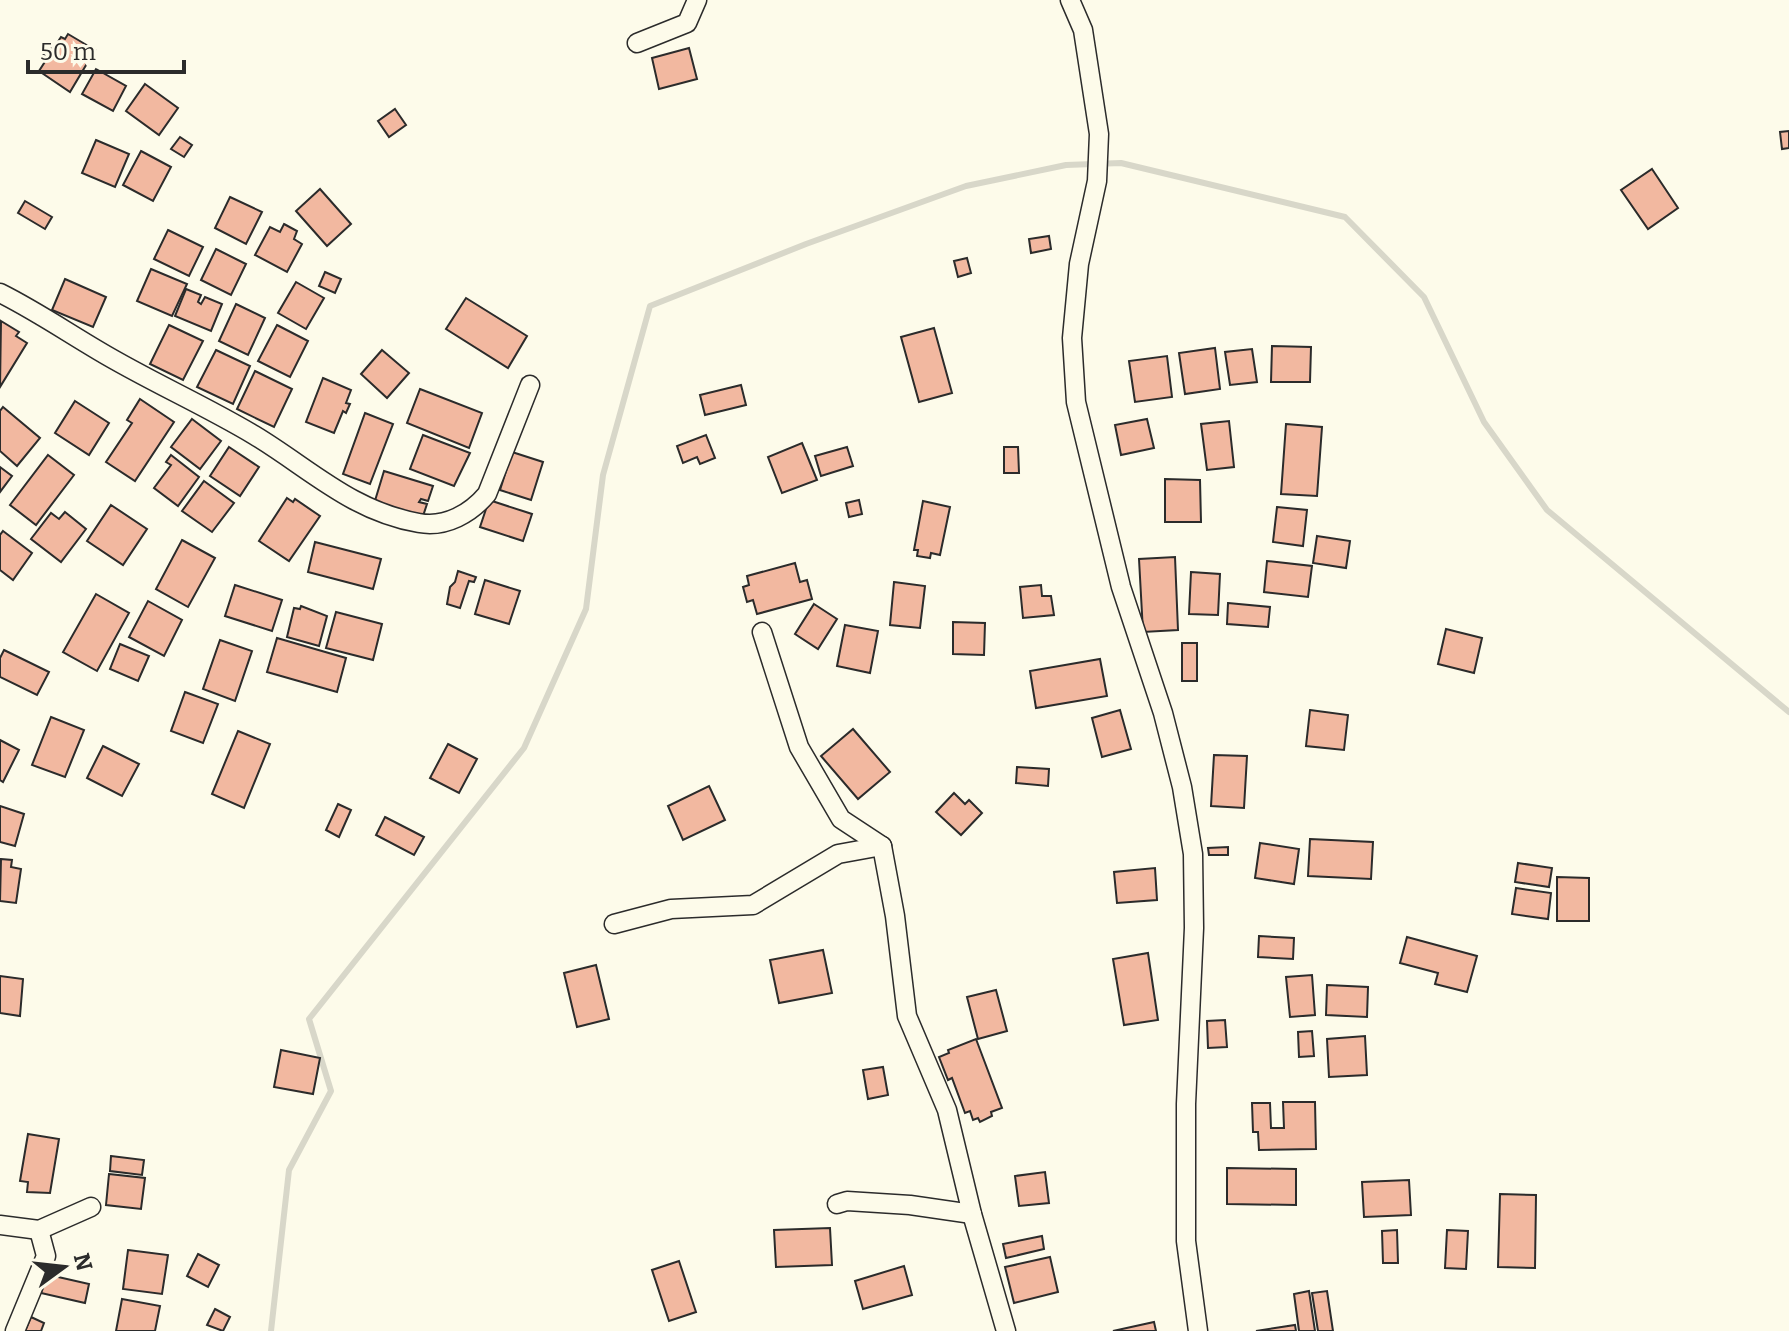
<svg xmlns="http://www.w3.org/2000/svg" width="1789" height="1331" font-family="Bitter,serif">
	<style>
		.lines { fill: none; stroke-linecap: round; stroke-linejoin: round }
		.stream { stroke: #d8d7c9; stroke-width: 6 }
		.building { fill: #f2b8a0; stroke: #2b2b2b; stroke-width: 2 }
		.minor-casing { stroke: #2b2b2b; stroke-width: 21 }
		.minor { stroke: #fdfbea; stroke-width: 18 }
	</style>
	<rect width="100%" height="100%" fill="#fdfbea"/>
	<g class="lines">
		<polyline class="stream" points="271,1331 289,1170 331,1091 309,1019 524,748 586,609 603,475 650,306 806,244 966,186 1066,165 1121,163 1345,217 1424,297 1484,422 1547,510 1789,712"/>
	</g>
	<g class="building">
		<polygon points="68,34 95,50 70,92 39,71 48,57 43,54 48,46 53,49 61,37 65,39"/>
		<polygon points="689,48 697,79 659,89 652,58"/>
		<polygon points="96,69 126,86 113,111 82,94"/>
		<polygon points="145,84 178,108 159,135 126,111"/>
		<polygon points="395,109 406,125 389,137 378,121"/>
		<polygon points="1789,131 1789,148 1782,149 1780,132"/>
		<polygon points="180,137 192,145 184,157 171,149"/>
		<polygon points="96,140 129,154 115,187 82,173"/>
		<polygon points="141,151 171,167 153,201 123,185"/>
		<polygon points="1652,169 1678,208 1648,229 1621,190"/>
		<polygon points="320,189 351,224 327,246 296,211"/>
		<polygon points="230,197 262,212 246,244 215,228"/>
		<polygon points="25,201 52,217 45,229 18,213"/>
		<polygon points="284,224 297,231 294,239 302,244 287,272 255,255 270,227 280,232"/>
		<polygon points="168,230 203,247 189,276 154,259"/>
		<polygon points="1049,236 1051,249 1031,253 1029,239"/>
		<polygon points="216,249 246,264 231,295 201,280"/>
		<polygon points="967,258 971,273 958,277 954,261"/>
		<polygon points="151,269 187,284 172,316 137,301"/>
		<polygon points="325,272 341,279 335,293 319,286"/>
		<polygon points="65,279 106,297 93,327 52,310"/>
		<polygon points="296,282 324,298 306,329 278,313"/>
		<polygon points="186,289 201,295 198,302 201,304 205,297 222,304 211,331 175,316"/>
		<polygon points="466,298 527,336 508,368 446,329"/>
		<polygon points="236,304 265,318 248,355 219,341"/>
		<polygon points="1,321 19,332 16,336 27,343 0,387"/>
		<polygon points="169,325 203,341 183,380 150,364"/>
		<polygon points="277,325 308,341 290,377 258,361"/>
		<polygon points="934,328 952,393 919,402 901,337"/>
		<polygon points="1272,346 1311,347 1310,382 1271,382"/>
		<polygon points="1215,348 1220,389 1185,394 1179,353"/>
		<polygon points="1252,349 1257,382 1230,385 1225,352"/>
		<polygon points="216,350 250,366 233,404 197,387"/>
		<polygon points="382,350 409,373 387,398 361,374"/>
		<polygon points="1167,356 1172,397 1135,402 1129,361"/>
		<polygon points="255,371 292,389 274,427 237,409"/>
		<polygon points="323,378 351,390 346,403 350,404 346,413 343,411 334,433 306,422"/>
		<polygon points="741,385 746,405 705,415 700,395"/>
		<polygon points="420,389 482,413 469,448 407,423"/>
		<polygon points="140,399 174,422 135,481 106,462 132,423 127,420"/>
		<polygon points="75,401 109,423 89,455 55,433"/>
		<polygon points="3,407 40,438 17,466 0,451 0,411"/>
		<polygon points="365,413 393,424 370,484 343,474"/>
		<polygon points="192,419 221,441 200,469 171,447"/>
		<polygon points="1147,419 1154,448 1121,455 1115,425"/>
		<polygon points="1229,421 1234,467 1207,470 1201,424"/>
		<polygon points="1286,424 1322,427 1317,496 1281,494"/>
		<polygon points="423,435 470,453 454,486 410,469"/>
		<polygon points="706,435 715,458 700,464 697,457 683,463 677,446"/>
		<polygon points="802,443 817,480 782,493 768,457"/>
		<polygon points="229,447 259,467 240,496 210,476"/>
		<polygon points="847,447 853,466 821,476 815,456"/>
		<polygon points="1004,447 1018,447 1019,473 1004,473"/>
		<polygon points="512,452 543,462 531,500 500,490"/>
		<polygon points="48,455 74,475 36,525 10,505"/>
		<polygon points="171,455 199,477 178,506 154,488 171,465 166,462"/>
		<polygon points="0,467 12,476 0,492"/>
		<polygon points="384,471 433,486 428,501 421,499 419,502 427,504 423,516 374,504"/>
		<polygon points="1165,479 1200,480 1201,522 1165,522"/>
		<polygon points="204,481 234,503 212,532 182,511"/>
		<polygon points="287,498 293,502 295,499 320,516 289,561 259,541"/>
		<polygon points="489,500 532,514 523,541 480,527"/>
		<polygon points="859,500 862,514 849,517 846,503"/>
		<polygon points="923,501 950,507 940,555 931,553 930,558 917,556 918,550 914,550"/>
		<polygon points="111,505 147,529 123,565 87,541"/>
		<polygon points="1277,507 1307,510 1303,546 1273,542"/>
		<polygon points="65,512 86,529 61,562 31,539 51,513 59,519"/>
		<polygon points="3,531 32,553 13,580 0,570 0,535"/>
		<polygon points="1317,536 1350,541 1346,568 1313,563"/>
		<polygon points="182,540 215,558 188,607 156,589"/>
		<polygon points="315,542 381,559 373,589 308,572"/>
		<polygon points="1175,557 1178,630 1143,632 1139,559"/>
		<polygon points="1267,561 1312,566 1308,597 1264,592"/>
		<polygon points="795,563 800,582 807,580 812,599 757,614 753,600 747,602 743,587 749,585 747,576"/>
		<polygon points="458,571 476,577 474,582 469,581 460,608 447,604 450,587 455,582"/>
		<polygon points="1191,572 1220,574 1218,615 1189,614"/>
		<polygon points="485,580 520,591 509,624 475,614"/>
		<polygon points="894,582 925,586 920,628 890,625"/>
		<polygon points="235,585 282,600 272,631 225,616"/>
		<polygon points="1041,585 1042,596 1051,596 1054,615 1023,618 1020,587"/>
		<polygon points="96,594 129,613 97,671 63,652"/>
		<polygon points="148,601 182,620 164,656 129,637"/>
		<polygon points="1228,603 1270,607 1268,627 1227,624"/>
		<polygon points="814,604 837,619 818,649 795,634"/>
		<polygon points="301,606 327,616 319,646 287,637 294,608 300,609"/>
		<polygon points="336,612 382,624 373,660 326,648"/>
		<polygon points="953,622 985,623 984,655 953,654"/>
		<polygon points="845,625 878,631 870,673 837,666"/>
		<polygon points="1446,629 1482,638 1474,673 1438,664"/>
		<polygon points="277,638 346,658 337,692 267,672"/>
		<polygon points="220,640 252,651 235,701 203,689"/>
		<rect x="1182" y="643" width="15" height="38"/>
		<polygon points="120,644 149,656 138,681 110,669"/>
		<polygon points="4,650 49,672 37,695 0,677 0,658"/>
		<polygon points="1100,659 1107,696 1036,708 1030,671"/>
		<polygon points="185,692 218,704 203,743 171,731"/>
		<polygon points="1120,710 1131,749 1102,757 1092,718"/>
		<polygon points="1310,710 1348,715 1344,750 1306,746"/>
		<polygon points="51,717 84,730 65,777 32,765"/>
		<polygon points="853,729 890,772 858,799 821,756"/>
		<polygon points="238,731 270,744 244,808 212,794"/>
		<polygon points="0,740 19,750 3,782 0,780"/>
		<polygon points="448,744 477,759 459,793 430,778"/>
		<polygon points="103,746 139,764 122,796 87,778"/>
		<polygon points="1214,755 1247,756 1244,808 1211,806"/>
		<polygon points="1017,767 1049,769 1048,786 1016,783"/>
		<polygon points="709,786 725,820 683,840 668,806"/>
		<polygon points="954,793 965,804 969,800 982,813 961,835 936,812"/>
		<polygon points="338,804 351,810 339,837 326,830"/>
		<polygon points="0,806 24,814 15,846 0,842"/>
		<polygon points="385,817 424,837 414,855 376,835"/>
		<polygon points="1310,839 1373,842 1371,879 1308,876"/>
		<polygon points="1260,843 1299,849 1294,884 1255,878"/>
		<polygon points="1228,847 1228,855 1209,855 1208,848"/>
		<polygon points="1,859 12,860 11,867 21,869 16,903 0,901"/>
		<polygon points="1518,863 1552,868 1549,887 1515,882"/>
		<polygon points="1155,868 1157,900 1117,903 1114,872"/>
		<polygon points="1557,877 1589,878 1589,921 1557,921"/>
		<polygon points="1516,888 1551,893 1548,919 1512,914"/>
		<polygon points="1259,936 1294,938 1293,959 1258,957"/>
		<polygon points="1407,937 1477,956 1467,992 1435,984 1438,973 1400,963"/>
		<polygon points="823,950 832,993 779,1003 770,960"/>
		<polygon points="1148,953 1158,1020 1124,1025 1113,959"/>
		<polygon points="596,965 609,1019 577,1027 564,973"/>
		<polygon points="1312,975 1315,1015 1290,1017 1286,977"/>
		<polygon points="0,976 23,979 20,1016 0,1013"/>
		<polygon points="1327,985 1368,987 1367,1017 1326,1015"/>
		<polygon points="996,990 1007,1031 978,1039 967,997"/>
		<polygon points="1225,1020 1227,1047 1208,1048 1207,1021"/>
		<polygon points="1312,1031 1314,1056 1299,1057 1298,1032"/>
		<polygon points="1365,1036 1367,1075 1329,1077 1327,1039"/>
		<polygon points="976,1039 1002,1108 991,1112 992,1116 980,1122 978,1118 973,1120 970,1111 965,1113 952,1078 948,1080 939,1057 949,1053 948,1050"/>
		<polygon points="281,1050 320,1058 313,1094 274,1087"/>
		<polygon points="883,1067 888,1095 868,1099 863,1070"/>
		<polygon points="1283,1102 1315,1102 1316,1149 1259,1150 1258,1132 1253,1132 1252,1103 1270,1103 1271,1128 1284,1128"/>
		<polygon points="28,1134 59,1139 50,1193 27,1192 28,1182 20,1181"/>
		<polygon points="111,1156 144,1160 142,1175 110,1171"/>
		<polygon points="1227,1168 1296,1169 1296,1205 1227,1204"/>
		<polygon points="1045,1172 1049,1203 1019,1206 1015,1176"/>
		<polygon points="109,1174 145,1178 141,1209 106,1205"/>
		<polygon points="1409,1180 1411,1215 1364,1217 1362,1182"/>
		<polygon points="1500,1194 1536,1195 1535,1268 1498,1267"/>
		<polygon points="830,1228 832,1265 776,1267 774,1230"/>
		<polygon points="1397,1230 1398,1263 1383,1263 1382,1231"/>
		<polygon points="1447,1230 1468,1231 1466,1269 1445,1268"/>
		<polygon points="1042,1236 1044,1249 1006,1258 1003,1244"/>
		<polygon points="128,1250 168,1255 162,1294 123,1289"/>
		<polygon points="198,1254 219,1265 208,1287 187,1276"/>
		<polygon points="1050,1257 1058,1292 1014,1303 1005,1267"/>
		<polygon points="679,1261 696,1312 669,1321 652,1270"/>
		<polygon points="904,1266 912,1295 863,1309 855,1281"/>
		<polygon points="45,1274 89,1284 85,1303 41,1293"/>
		<polygon points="1309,1291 1315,1331 1299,1331 1294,1294"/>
		<polygon points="1327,1291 1333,1331 1318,1331 1312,1293"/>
		<polygon points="122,1299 160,1306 155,1331 116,1331"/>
		<polygon points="215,1309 230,1317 223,1331 207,1325"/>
		<polygon points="31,1317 44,1323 41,1331 25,1331"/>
		<polygon points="1154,1322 1156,1331 1113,1331"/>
		<polygon points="1295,1325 1296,1331 1256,1331"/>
	</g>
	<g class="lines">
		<g class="minor-casing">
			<g id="minor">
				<polyline points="1070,0 1083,30 1099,134 1097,181 1079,264 1072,338 1076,402 1121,587 1163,713 1182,787 1193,854 1194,928 1186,1104 1186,1241 1198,1331"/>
				<polyline points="637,43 687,23 697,0"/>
				<path d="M 0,293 C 36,311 65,331 99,351 C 149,381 204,405 254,435 C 309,468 351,511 419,523 C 446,528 471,513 487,494 L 530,385"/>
				<polyline points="762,632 799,747 841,819 882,846 895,916 907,1016 947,1110 972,1214 1006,1331"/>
				<polyline points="614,924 671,909 753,905 838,854 882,846"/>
				<polyline points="837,1204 847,1201 910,1205 972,1214"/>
				<polyline points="0,1225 39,1230 91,1207"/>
				<polyline points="15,1331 46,1256 39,1230"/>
			</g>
		</g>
		<use href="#minor" class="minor"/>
	</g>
	<g transform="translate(64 1267) rotate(75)" stroke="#fdfbea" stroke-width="6" paint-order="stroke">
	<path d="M0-6L14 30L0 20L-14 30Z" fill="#2b2b2b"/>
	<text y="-12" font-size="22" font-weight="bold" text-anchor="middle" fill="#2b2b2b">N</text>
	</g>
	<path d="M28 60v12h156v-12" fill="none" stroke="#2b2b2b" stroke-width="4"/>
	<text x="40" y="60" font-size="24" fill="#2b2b2b" stroke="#fdfbea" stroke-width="6" paint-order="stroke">50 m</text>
</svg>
